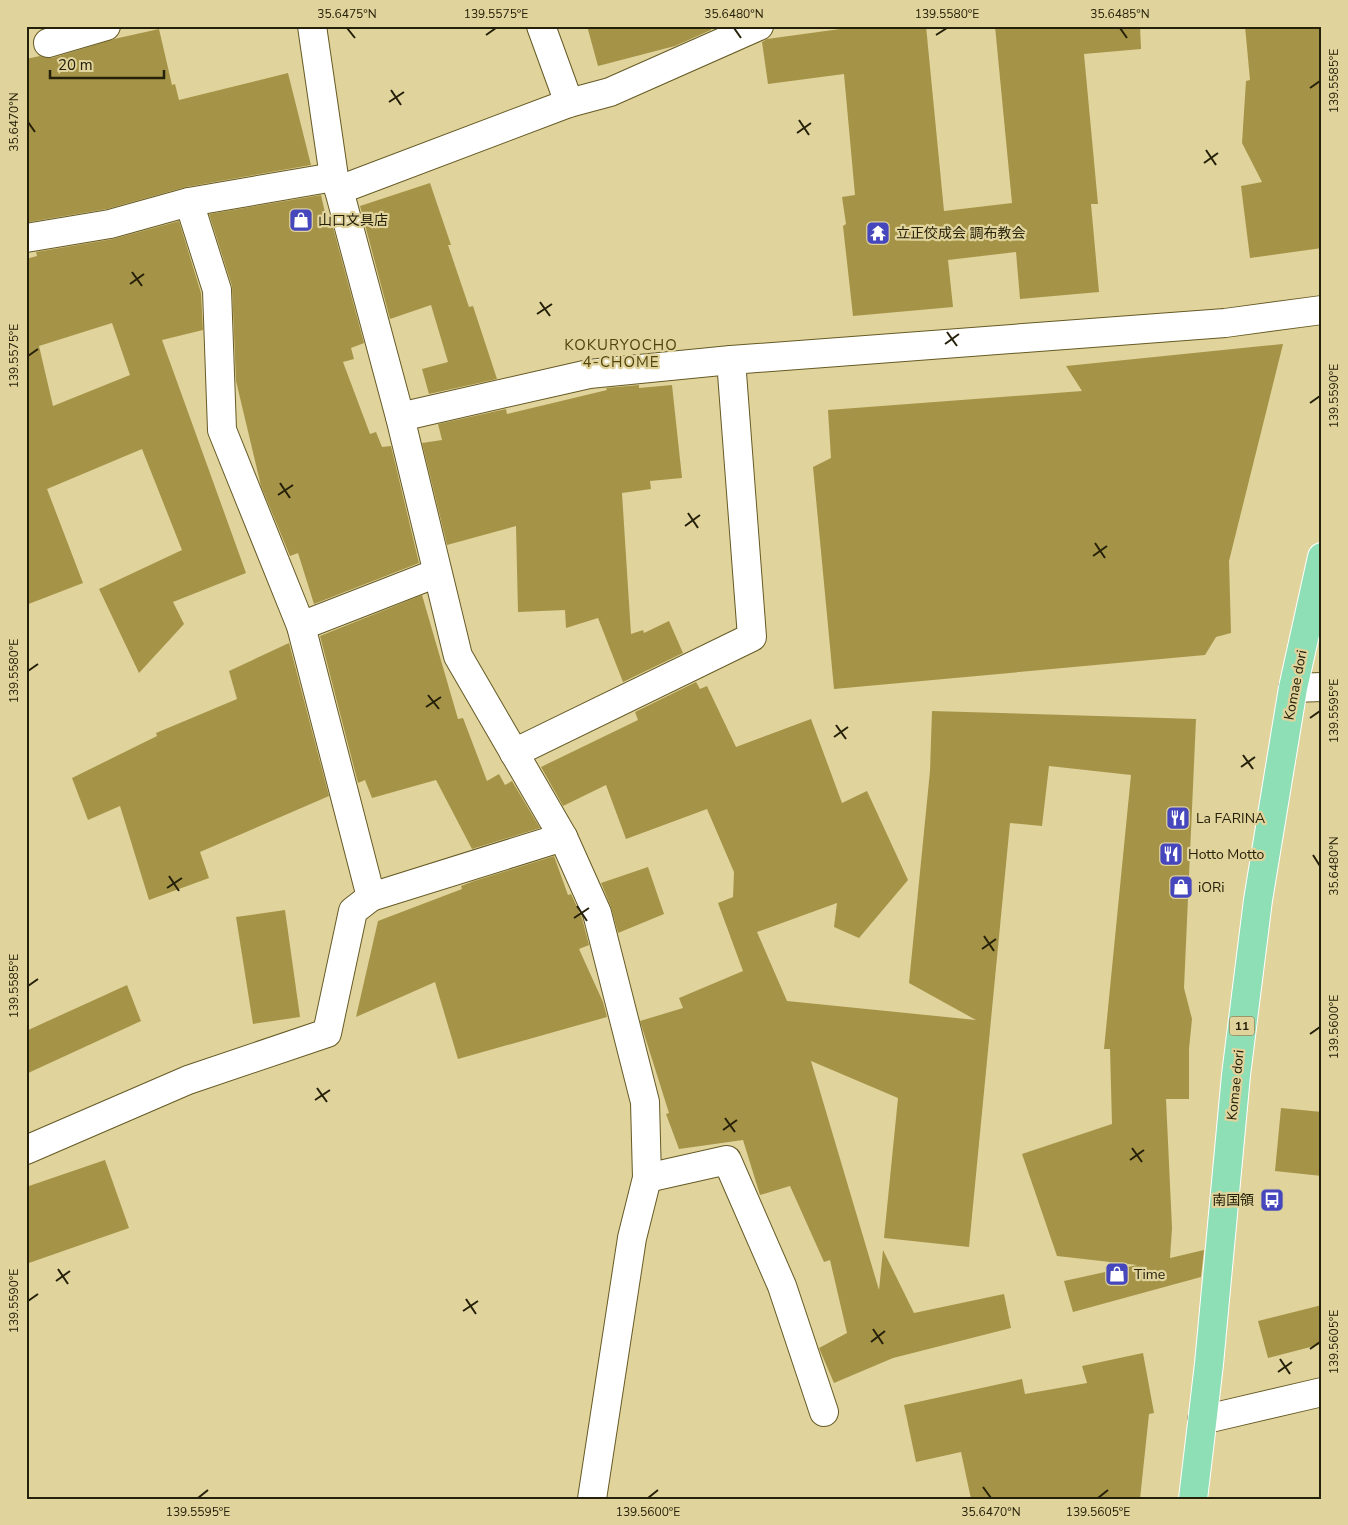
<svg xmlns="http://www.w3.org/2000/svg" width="1348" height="1525" font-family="'Nunito Sans','Noto Sans JP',sans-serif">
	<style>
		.building { fill: #a59447; fill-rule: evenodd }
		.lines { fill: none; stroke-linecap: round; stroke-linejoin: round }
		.minor-casing { stroke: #665a25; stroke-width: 30 }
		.major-casing { stroke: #fff; stroke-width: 30 }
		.minor { stroke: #fff; stroke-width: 28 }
		.major { stroke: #8fdfb6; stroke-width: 28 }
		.ticks { fill: none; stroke: #252009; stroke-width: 2 }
		.labels { text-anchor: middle; stroke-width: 4.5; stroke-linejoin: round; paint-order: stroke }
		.shield { fill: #e0d39c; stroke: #5d5635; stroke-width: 1 }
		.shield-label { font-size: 12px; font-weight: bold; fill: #252009 }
		.poi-label { font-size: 14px; fill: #252009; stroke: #e0d39c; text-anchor: start }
		.street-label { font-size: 14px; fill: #252009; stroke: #e0d39c }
		.neighbourhood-label { font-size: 15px; letter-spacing: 1px; fill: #51450d; stroke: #e0d39c }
		.neatline { fill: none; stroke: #252009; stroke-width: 2 }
		.ticks-label { font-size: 12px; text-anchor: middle; fill: #252009 }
	</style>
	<rect width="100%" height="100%" fill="#e0d39c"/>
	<g class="building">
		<polygon points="587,26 710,26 711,30 675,46 598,66"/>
		<polygon points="862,26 926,26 944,211 1012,203 995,26 1140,26 1141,49 1084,54 1098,204 1091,204 1099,292 1020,299 1016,252 948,260 953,307 853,316 843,226 846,224 842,197 855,195 844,74 768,84 762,42 767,39"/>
		<polygon points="1245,26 1322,26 1322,248 1250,258 1241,186 1262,182 1242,143 1246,81 1250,80"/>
		<polygon points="159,29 172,85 175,84 179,100 288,73 311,165 186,187 107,209 29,222 26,210 26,59 40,56 45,58 52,58 114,39"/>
		<polygon points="430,183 451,245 448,245 469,307 473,306 497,379 429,394 422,369 448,362 431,305 390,319 360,206"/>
		<polygon points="321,195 326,217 330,216 364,343 351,348 354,359 343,362 370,434 376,432 382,447 391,446 419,563 314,604 298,553 290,556 261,486 236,381 232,286 209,214"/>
		<path d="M 179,221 L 201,293 L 203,330 L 162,340 L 246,573 L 173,602 L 184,624 L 139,673 L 99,589 L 182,550 L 142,449 L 47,489 L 83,583 L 26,605 L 26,259 L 37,256 L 36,252 L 113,239 ZM 112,323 L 130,375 L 53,406 L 39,346 Z"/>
		<polygon points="1283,344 1229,561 1231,633 1216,637 1205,655 834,689 813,467 831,458 828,410 1082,391 1066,366"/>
		<polygon points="639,385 639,388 672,385 682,478 650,481 651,489 622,493 631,634 643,630 644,633 669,621 683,653 623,682 598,618 566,628 565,610 518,612 516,526 447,545 422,443 442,440 438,424 506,409 507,414 607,390 606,388"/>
		<polygon points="422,595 458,719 463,718 487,781 499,774 505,785 512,781 540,828 472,849 436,780 372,798 365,780 358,783 320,636"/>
		<polygon points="289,643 329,796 200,852 209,878 149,900 120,806 88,820 72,778 157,736 156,733 237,699 229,671"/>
		<polygon points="696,682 700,689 707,686 736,747 811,719 842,803 867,791 908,880 859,938 834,927 837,903 757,932 787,1001 976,1020 909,983 930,771 932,711 1196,719 1184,988 1192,1019 1189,1049 1189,1099 1166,1099 1172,1228 1170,1258 1204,1250 1201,1277 1073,1312 1064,1281 1137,1265 1057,1256 1022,1154 1112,1124 1110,1049 1104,1049 1131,775 1049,766 1042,826 1010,823 969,1247 884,1238 898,1098 811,1061 879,1290 883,1250 914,1313 1004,1294 1011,1328 893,1358 834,1383 819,1348 847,1333 830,1260 824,1262 790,1186 760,1195 743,1140 679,1149 666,1114 669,1113 640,1021 683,1008 679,998 743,971 718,903 733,897 734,872 707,809 626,839 606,785 563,806 541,767 638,720 635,712"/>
		<polygon points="554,856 568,895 571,894 582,918 589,945 579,949 603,1002 607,1017 458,1059 435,982 356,1017 378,921 462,889 461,886 474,881"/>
		<polygon points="648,867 664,914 618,933 611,907 601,883"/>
		<polygon points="285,910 300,1017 253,1024 236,917"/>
		<polygon points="127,985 141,1021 26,1074 26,1031"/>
		<polygon points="1281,1108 1322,1112 1322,1176 1275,1171"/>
		<polygon points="105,1160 129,1228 26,1264 26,1187"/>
		<polygon points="1322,1305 1322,1344 1268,1358 1258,1321"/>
		<polygon points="1143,1353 1154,1413 1149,1414 1140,1499 971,1499 961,1452 916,1462 904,1405 1022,1379 1025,1394 1087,1383 1082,1366"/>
	</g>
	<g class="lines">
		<g class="minor-casing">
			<g id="minor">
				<polyline points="312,26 334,177 339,190 400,417 458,656 563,837 597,913 645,1102 647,1178 632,1238 592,1499"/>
				<polyline points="541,26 569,103"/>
				<polyline points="48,43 106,26"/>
				<polyline points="339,190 569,103 610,92 759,26"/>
				<polyline points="189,202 217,290 222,430 301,626 371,897"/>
				<polyline points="26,238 110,224 189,202 334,177"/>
				<polyline points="400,417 589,374 731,360"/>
				<polyline points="301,626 437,573"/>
				<polyline points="1293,688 1322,687"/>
				<polyline points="514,753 752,637 731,360 1225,323 1322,310"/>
				<polyline points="26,1150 188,1080 327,1033 353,911 371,897 563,837"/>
				<polyline points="647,1178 727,1160 782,1286 824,1412"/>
				<polyline points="1202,1420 1322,1392"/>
			</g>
		</g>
		<g class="major-casing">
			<polyline id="major" points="1193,1499 1209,1364 1236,1075 1258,900 1293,688 1322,557"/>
		</g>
		<use href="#minor" class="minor"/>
		<use href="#major" class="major"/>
	</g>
	<path class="ticks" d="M 347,28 L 355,38M 734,28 L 741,38M 1120,28 L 1127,38M 486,35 L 496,28M 936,35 L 947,28M 1310,88 L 1320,81M 391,90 L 401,105M 389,102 L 404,92M 799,120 L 809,135M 28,122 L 35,132M 797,133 L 811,123M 1206,150 L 1216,165M 1204,163 L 1218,153M 132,272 L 142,286M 130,284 L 144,274M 540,302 L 550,316M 537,314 L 552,304M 947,332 L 957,346M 945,344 L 959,334M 28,356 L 38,349M 1310,403 L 1320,396M 280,483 L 290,498M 278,495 L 293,485M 688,513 L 698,528M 685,526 L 700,515M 1095,543 L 1105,558M 1093,556 L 1107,546M 28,671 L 38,664M 428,695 L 439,709M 426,707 L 441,697M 1310,718 L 1320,711M 836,725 L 846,739M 834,737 L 848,727M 1243,755 L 1253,769M 1241,767 L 1255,757M 1313,855 L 1320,866M 169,876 L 179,891M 167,888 L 182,878M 577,906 L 587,921M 574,918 L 589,908M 984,936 L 994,951M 982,949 L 996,939M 28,986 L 38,979M 1310,1034 L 1320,1027M 317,1088 L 327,1102M 315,1100 L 330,1090M 725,1118 L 735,1132M 723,1130 L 737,1120M 1132,1148 L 1142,1162M 1130,1160 L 1144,1150M 58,1269 L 68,1284M 56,1281 L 70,1271M 466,1299 L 476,1314M 28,1301 L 38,1294M 463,1311 L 478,1301M 873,1329 L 883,1344M 871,1342 L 885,1331M 1310,1349 L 1320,1342M 1280,1359 L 1290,1374M 1278,1372 L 1292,1362M 983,1487 L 991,1498M 198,1498 L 208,1490M 648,1498 L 658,1490M 1098,1498 L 1108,1490"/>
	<defs>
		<g id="shop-square" transform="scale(1.25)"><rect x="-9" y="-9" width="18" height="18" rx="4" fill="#4647bc" stroke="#e0d39c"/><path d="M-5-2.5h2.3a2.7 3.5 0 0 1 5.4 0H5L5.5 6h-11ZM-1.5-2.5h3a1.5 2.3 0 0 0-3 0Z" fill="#fff"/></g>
		<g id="temple-square" transform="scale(1.25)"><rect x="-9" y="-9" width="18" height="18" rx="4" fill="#4647bc" stroke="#e0d39c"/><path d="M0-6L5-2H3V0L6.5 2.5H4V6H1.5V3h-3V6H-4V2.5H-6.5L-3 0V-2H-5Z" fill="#fff"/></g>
		<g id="restaurant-square" transform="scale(1.25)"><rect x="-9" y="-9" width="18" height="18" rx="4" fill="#4647bc" stroke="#e0d39c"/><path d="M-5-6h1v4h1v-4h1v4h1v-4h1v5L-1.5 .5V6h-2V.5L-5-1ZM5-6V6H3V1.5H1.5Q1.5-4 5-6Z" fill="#fff"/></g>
		<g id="bus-square" transform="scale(1.25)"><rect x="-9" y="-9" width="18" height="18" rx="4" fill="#4647bc" stroke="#e0d39c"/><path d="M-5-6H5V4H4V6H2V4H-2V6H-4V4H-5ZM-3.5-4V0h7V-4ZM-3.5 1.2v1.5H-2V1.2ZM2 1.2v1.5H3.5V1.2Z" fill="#fff"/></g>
	</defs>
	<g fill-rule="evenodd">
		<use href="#shop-square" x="301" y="220"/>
		<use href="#temple-square" x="878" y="233"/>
		<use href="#restaurant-square" x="1178" y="818"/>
		<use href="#restaurant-square" x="1171" y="854"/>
		<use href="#shop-square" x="1181" y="887"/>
		<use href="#bus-square" x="1272" y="1200"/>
		<use href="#shop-square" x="1117" y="1274"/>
	</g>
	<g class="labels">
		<rect class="shield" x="1229.5" y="1016.5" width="25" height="19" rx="4"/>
		<g class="shield-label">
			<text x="1242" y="1030">11</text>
		</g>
		<g class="poi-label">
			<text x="318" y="225">山口文具店</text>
			<text x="896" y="238">立正佼成会 調布教会</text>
			<text x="1196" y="823">La FARINA</text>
			<text x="1188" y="859">Hotto Motto</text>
			<text x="1198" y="892">iORi</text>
			<text x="1254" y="1205" text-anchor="end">南国領</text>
			<text x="1134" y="1279">Time</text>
		</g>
		<g class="street-label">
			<text transform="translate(1295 685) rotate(-79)" y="5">Komae dori</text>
			<text transform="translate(1235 1085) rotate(-84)" y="5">Komae dori</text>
		</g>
		<g class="neighbourhood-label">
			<text x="621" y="350">KOKURYOCHO<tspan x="621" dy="17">4-CHOME</tspan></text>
		</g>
	</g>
	<rect width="1348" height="1525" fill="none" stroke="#e0d39c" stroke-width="55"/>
	<path d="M50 70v8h114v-8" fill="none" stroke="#252009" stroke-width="2.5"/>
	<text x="58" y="70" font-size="15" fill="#252009" stroke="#e0d39c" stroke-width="4" paint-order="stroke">20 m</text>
	<rect x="28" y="28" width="1292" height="1470" class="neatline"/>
	<g class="ticks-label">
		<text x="347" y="18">35.6475°N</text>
		<text x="496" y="18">139.5575°E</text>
		<text x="734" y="18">35.6480°N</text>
		<text x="947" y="18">139.5580°E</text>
		<text x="1120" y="18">35.6485°N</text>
		<text transform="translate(1334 81) rotate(-90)" y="4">139.5585°E</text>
		<text transform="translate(14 122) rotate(-90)" y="4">35.6470°N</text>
		<text transform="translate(14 356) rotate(-90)" y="4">139.5575°E</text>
		<text transform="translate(1334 396) rotate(-90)" y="4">139.5590°E</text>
		<text transform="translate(14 671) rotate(-90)" y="4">139.5580°E</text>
		<text transform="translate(1334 711) rotate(-90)" y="4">139.5595°E</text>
		<text transform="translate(1334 866) rotate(-90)" y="4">35.6480°N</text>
		<text transform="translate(14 986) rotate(-90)" y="4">139.5585°E</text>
		<text transform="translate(1334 1027) rotate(-90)" y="4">139.5600°E</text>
		<text transform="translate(14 1301) rotate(-90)" y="4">139.5590°E</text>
		<text transform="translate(1334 1342) rotate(-90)" y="4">139.5605°E</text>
		<text x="198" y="1516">139.5595°E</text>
		<text x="648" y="1516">139.5600°E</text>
		<text x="991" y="1516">35.6470°N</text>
		<text x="1098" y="1516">139.5605°E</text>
	</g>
</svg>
